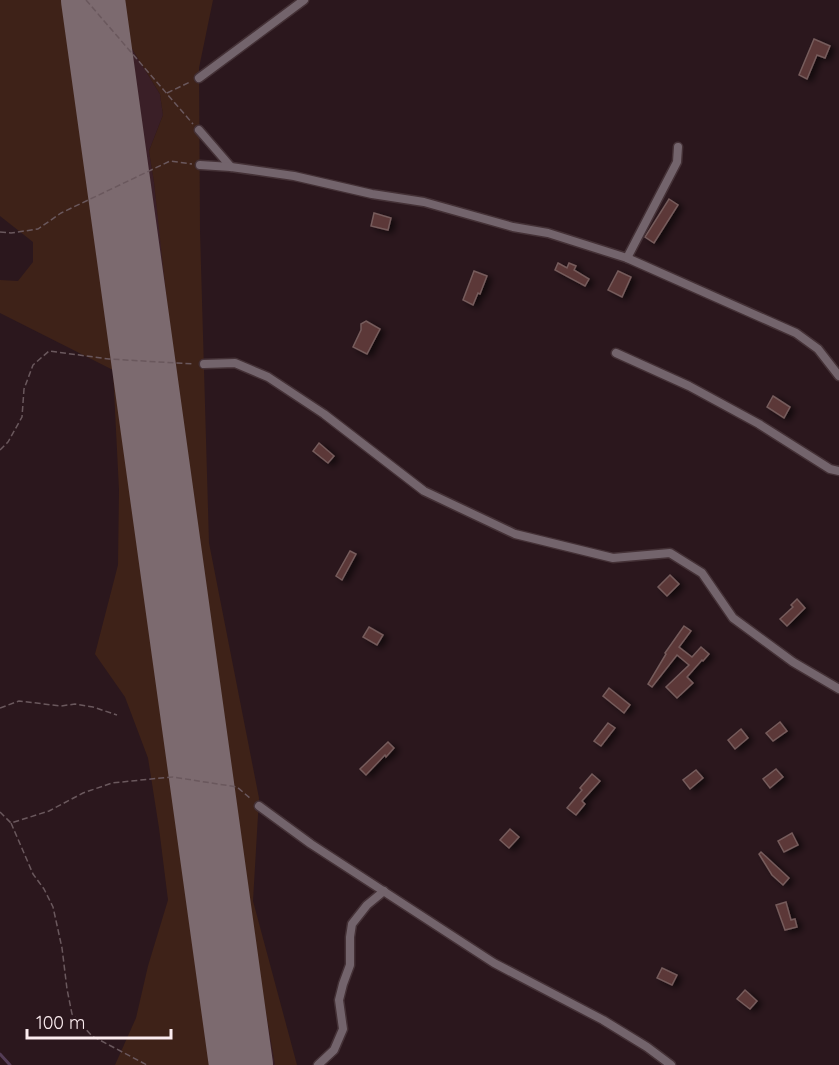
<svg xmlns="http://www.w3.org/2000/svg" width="839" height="1065" font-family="Quicksand,sans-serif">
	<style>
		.built { fill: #3a1f27 }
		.green { fill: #3e2218 }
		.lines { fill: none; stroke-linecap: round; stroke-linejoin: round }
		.stream { stroke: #543d56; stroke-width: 3 }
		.runway { stroke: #7c6a6f; stroke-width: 64 }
		.building { fill: #5b3737; stroke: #765c5c; stroke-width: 1.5; filter: url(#shadow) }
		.street-casing { stroke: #443136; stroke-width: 11 }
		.path { stroke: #6a585d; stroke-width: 1.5; stroke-dasharray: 6 3; stroke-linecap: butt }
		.street { stroke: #73646c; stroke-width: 8 }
	</style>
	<defs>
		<filter id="shadow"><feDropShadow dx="4.5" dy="2.5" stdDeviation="3" flood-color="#0009"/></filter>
	</defs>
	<rect width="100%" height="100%" fill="#2b171d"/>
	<polygon class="built" points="80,0 119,0 129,44 160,94 163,115 149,151 154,182 202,591 236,837 275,1065 223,1065 179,769 140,479 103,163"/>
	<g class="green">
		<polygon points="0,0 80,0 103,163 140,479 179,769 223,1065 115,1065 136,1018 148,966 168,900 159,828 148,758 125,697 95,654 118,565 119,490 113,370 0,313 0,280 18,281 33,262 33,242 0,216"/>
		<path d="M 119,0 L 213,0 L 199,68 L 200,231 L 209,543 L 259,798 L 253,901 L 297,1065 L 275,1065 C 262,989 248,914 236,838 C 203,620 177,401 154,182 L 149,151 L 163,115 L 160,94 L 129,44 Z"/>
	</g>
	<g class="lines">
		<polyline class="stream" points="0,1054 10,1065"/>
		<polyline class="runway" points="93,0 241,1065"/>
	</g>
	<g class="building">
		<polygon points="814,39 830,46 825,58 817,55 807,79 799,75"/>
		<polygon points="669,199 678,205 654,243 645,237"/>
		<polygon points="374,213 391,218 388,230 371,226"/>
		<polygon points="558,263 567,268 569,263 576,266 574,270 589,279 585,286 555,270"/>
		<polygon points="474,271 487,276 480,294 478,293 473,305 463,300"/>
		<polygon points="618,271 631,277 622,297 608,290"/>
		<polygon points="366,321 380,329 367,354 353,347 361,330 361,324"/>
		<polygon points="773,396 790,407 784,418 767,407"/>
		<polygon points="319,443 334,456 328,463 313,451"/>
		<polygon points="350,551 356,554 342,580 336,576"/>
		<polygon points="670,575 679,584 667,596 658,587"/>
		<polygon points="797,599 805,608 787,626 780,619 793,607 791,605"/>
		<polygon points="684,626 691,631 679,647 692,657 701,647 709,654 703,661 702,660 687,677 693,683 677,698 666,687 689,665 677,655 652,687 648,684 666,654 665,653"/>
		<polygon points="369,627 383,635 377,645 363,637"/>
		<polygon points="609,688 630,705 624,713 603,696"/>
		<polygon points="780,722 787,731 773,741 766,733"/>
		<polygon points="608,723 615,728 601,746 594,741"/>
		<polygon points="741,729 748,738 735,749 728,740"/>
		<polygon points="388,742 394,748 386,757 385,755 366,775 360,769"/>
		<polygon points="776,769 783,777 770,788 763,779"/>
		<polygon points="696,770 703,778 690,789 683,780"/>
		<polygon points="592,774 600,781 582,801 585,804 576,815 567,808 582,790 580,788"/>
		<polygon points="510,829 519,837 509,848 500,840"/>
		<polygon points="792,833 798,845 784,852 778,841"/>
		<polygon points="761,852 789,878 783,885 772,875 759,854"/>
		<polygon points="786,902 791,920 795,919 797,927 785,930 776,905"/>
		<polygon points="662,968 677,975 672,985 657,978"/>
		<polygon points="745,990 757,1001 750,1009 737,999"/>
	</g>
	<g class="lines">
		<g class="street-casing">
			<g id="street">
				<polyline points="199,78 304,0"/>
				<polyline points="199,130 231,167"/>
				<polyline points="200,165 231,167 294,176 372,194 424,202 513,227 548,233 627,258 796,333 818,349 839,376"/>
				<polyline points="627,258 677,162 678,147"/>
				<polyline points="616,353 689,386 759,424 830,469 839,471"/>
				<polyline points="204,364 235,363 268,377 324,414 424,491 515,534 613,558 670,553 702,573 733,618 793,662 839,689"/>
				<polyline points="259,806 311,844 494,963 603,1020 647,1047 671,1065"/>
				<polyline points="318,1065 334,1050 343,1029 339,1000 343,984 350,965 350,937 352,924 367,905 384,891"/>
			</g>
		</g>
		<g class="path">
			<polyline points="86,0 193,124"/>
			<polyline points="167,93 190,82"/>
			<polyline points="0,232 11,233 38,229 61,213 170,161 192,164"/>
			<polyline points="0,450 8,442 22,417 24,389 33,365 49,351 109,359 194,364"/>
			<polyline points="0,708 19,701 61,706 75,704 93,707 117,715"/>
			<polyline points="0,812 11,823 49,811 83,793 112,783 151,779 173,777 237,787 251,799"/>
			<polyline points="11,823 33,874 44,889 53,907 62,948 67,989 72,1014 92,1036 147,1065"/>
		</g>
		<use href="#street" class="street"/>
	</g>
	<path d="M27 1029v9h144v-9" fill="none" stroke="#fbecef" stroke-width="3"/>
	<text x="36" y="1029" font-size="18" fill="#fbecef" stroke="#2b171d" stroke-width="4.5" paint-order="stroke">100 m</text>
</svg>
